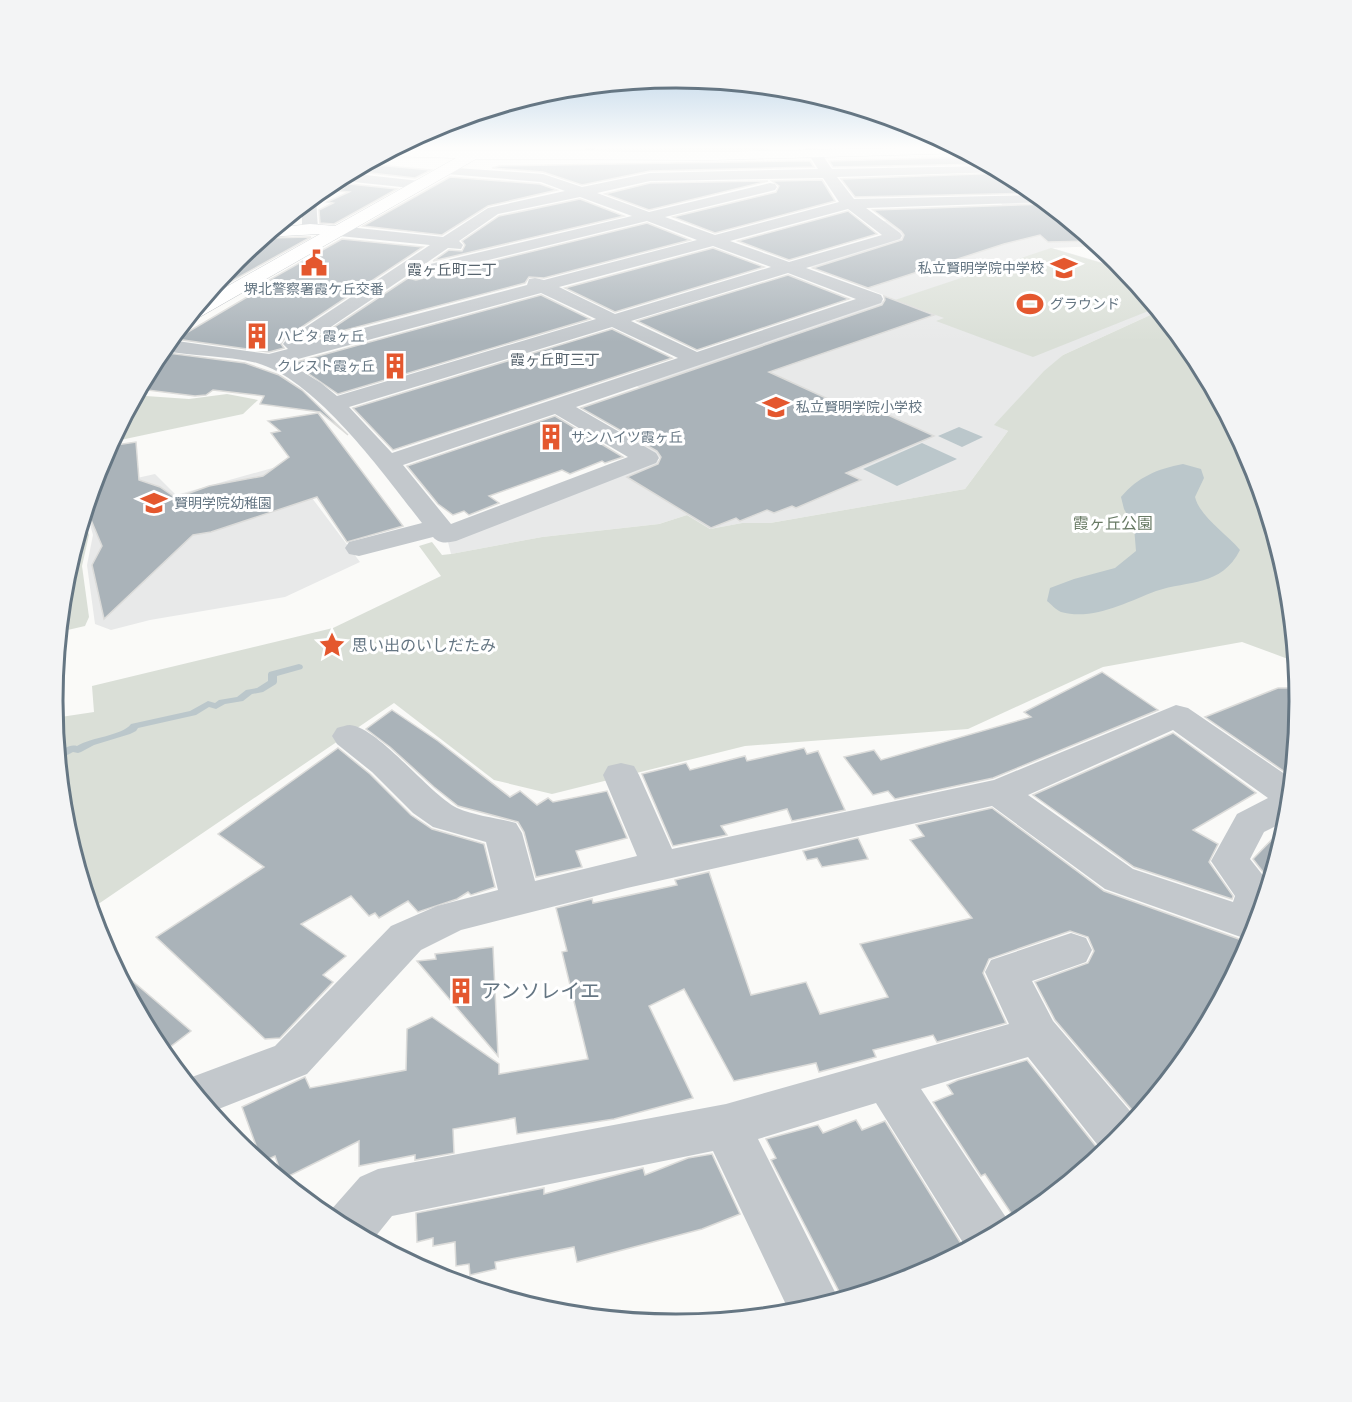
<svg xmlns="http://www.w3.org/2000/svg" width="1352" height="1402" font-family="Roboto,'Noto Sans JP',sans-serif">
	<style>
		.built { fill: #e8e9e9 }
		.green { fill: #dadfd7 }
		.water { fill: #bbc7cb }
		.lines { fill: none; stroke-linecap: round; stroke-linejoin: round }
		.stream { fill: #bbc7cb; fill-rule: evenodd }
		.building { fill: #aab3b9; stroke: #dcdcda; stroke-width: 1.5 }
		.major-casing { stroke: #b5babe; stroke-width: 1 }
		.minor { fill: #c3c8cc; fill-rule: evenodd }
		.major { fill: #fff; fill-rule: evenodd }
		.labels { text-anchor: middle; stroke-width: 6; stroke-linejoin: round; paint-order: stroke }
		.far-poi-label { font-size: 14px; fill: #657683; stroke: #fff; text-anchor: start }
		.far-neighbourhood-label { font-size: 15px; fill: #57646e; stroke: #fff }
		.park-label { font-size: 16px; fill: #687a64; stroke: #fff }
		.poi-label { font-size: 16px; fill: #657683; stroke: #fff; text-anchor: start }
		.near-poi-label { font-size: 20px; fill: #657683; stroke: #fff; text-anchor: start }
		.rim { fill: none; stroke: #657683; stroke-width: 3 }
	</style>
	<rect width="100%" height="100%" fill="#fafaf8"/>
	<g class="built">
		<polygon points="1044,201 1099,246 1052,248 1124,269 1159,311 1063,355 995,425 1008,431 965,489 770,523 742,523 710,529 687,515 659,524 542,537 451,554 448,542 662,459 629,440 689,416 635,385 891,298 808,266 903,237 879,221 1013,218 1000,202"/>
		<polygon points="276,467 294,474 360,562 285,597 150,620 111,630 95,624 87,565 93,535 86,510 92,488 155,474 176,495"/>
	</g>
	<g class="green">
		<polygon points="768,147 770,152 524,150"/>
		<polygon points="1051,248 1125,270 1156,308 1033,357 936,321 944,318 895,300"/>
		<polygon points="1159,311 1195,355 1237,435 1234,451 1254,470 1265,505 1264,510 1268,514 1288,580 1296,662 1242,642 1103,667 968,729 745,746 552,794 494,780 394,703 91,909 64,822 54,718 94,712 92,686 333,628 441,576 419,546 432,542 442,555 451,554 542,537 659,524 687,515 710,529 742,523 770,523 965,489 1008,431 994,425 1044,371 1063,355"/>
		<polygon points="227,394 258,400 243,414 111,442 129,409 146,396 189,399"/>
		<polygon points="83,517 89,535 82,566 89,617 85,626 59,632 65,579"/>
	</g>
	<g class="water">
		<polygon points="959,427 983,437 962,447 938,436"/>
		<polygon points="922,443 957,459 897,486 863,469"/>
		<path d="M 1183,464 L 1201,469 L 1204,478 L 1195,497 C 1200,517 1226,533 1240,550 C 1221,587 1189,580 1156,591 C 1127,602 1093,621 1061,612 C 1056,610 1051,604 1047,601 L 1050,588 L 1074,579 L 1115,568 L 1136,551 L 1134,527 L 1124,509 L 1121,497 C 1138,477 1157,469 1183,464 Z"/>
	</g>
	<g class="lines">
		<path class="stream" d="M 299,664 L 302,665 L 303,667 L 302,669 L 277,676 L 277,682 L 276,684 L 263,692 L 252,694 L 243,701 L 225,704 L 216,709 L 209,707 L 196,715 L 138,728 L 136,731 L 130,734 L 94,745 L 81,752 L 78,753 L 73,752 L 58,760 L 58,753 C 64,749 69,744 77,746 C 91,737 122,736 131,724 L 190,711 L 208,701 L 215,703 L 219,700 L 237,697 L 246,690 L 257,688 L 268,681 L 268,674 L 269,672 Z"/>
	</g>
	<g class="building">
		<polygon points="975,157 987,164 833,167 829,161"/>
		<polygon points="797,161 810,161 814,167 650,171 582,185 543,172 492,168 499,166"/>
		<polygon points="377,165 431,170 415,178 362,172"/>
		<polygon points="1005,173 1035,193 855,197 841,179"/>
		<polygon points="450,177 540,184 557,190 488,206 442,235 363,226"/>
		<polygon points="822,180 835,201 715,233 673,217 776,192 779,186 772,181"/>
		<polygon points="768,181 649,210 605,194 650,183"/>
		<polygon points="340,183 397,189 334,224 320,223 319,210 333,203 327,202 349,192 338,191 343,188 331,187"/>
		<polygon points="580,199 624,216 433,261 449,250 462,251 465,245 462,241 499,216"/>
		<polygon points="1048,204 1093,241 1048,242 1040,235 1004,244 868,288 813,268 902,240 904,235 901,231 873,210"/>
		<polygon points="848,211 877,234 789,260 738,241"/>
		<polygon points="647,223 690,240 544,278 529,277 525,283 319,337 408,278 416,280"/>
		<polygon points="311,237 219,288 213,287 235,260 262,238"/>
		<polygon points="342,239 423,247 285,338 281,344 284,348 269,352 176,339 254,293 248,292"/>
		<polygon points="713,248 764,267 615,312 565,288"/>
		<polygon points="788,275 849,299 697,350 637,321"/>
		<polygon points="541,295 590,319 338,394 293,363"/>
		<polygon points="884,296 934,315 769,372 863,415 877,410 934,436 846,473 861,480 796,508 792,506 774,513 767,510 740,521 736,518 711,528 627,477 658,464 661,457 657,451 581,408 882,305 885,300"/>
		<polygon points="612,329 672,358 393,450 353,408"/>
		<polygon points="160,352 245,363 279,375 302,390 348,435 320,412 260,404 264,396 213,390 206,395 195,396 139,389"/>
		<polygon points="318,413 403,526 347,542 317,497 211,532 193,535 104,619 92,565 102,546 86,508 100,462 109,446 136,442 139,480 160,487 176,498 209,486 263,476 289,457 271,433 280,431 268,421"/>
		<polygon points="555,416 623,457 605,463 602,461 570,474 562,470 489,496 499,503 469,515 464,511 453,515 438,504 407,466"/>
		<polygon points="1102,672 1158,710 993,778 895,799 888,791 873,795 844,757 874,750 881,760 1031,717 1024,712"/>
		<polygon points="1278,688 1298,688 1299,701 1293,771 1288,774 1205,717"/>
		<polygon points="392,710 438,741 510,797 520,791 537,805 548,798 553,802 607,791 627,838 576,851 582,867 536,877 524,832 518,822 458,806 434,787 390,747 366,729"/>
		<polygon points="1173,733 1256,793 1193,830 1218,844 1209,862 1233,896 1232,899 1134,867 1033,795"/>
		<polygon points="338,748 370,774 411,815 432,829 484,844 495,887 471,895 468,892 457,899 418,912 408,901 379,918 375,913 369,916 351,896 301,924 346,956 323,975 333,982 280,1038 265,1039 156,937 264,867 218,834"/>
		<polygon points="804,748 807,754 818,751 845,810 792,821 787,809 721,826 727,835 673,846 642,774 686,763 690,770 745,756 747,761"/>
		<polygon points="992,808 1104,891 1250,943 1194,1048 1138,1117 1055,1020 1035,982 1088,963 1094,951 1088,937 1070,931 989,959 983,973 1006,1023 937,1042 933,1035 873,1050 876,1057 819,1072 816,1063 734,1081 684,989 649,1006 693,1098 614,1119 517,1134 515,1118 453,1129 454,1153 415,1160 415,1155 359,1166 359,1141 283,1179 275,1156 262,1162 242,1107 305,1077 310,1088 406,1070 407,1029 432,1017 499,1064 499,1074 588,1059 562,952 567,951 556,908 592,899 593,903 677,885 675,880 709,872 751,995 806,982 820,1014 888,997 860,944 972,918 910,840 924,836 916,825"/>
		<polygon points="1287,824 1270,881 1253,859"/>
		<polygon points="858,838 868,859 822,867 817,858 807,860 803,851"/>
		<polygon points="493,947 498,1056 417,961 436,959 435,954"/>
		<polygon points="116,967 191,1031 162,1053"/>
		<polygon points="1027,1060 1102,1154 1017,1222 985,1174 981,1176 933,1102 953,1094 947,1085 958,1080"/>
		<polygon points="856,1120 862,1130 885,1121 965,1250 914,1277 843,1299 771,1160 776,1158 766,1139 818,1125 823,1133"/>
		<polygon points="712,1154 740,1214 702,1229 577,1262 574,1247 495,1262 496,1269 470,1275 469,1264 456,1266 455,1242 433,1246 433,1238 417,1242 416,1213 544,1188 544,1194 643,1168 645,1175 688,1158"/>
	</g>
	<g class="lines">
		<g class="major-casing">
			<polygon id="major" points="956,147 968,153 712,160 476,159 198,318 187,319 203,300 320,234 264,237 275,228 310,224 335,226 456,158 379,156 390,150 712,152"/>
		</g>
		<g class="minor">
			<polygon points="585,146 597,146 598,147 591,151 586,150"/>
			<path d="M 803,146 L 816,146 L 832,169 L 991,166 L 1003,172 L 837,177 L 854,199 L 1037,195 L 1047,202 L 866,208 L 900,233 L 902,236 L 900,239 L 806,268 L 881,295 L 883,299 L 881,303 L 576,407 L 656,453 L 659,458 L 656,463 L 456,541 C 447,543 439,544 433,537 L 359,556 L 349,554 L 345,548 L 349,542 L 422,523 C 385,476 317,380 257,363 C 226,355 192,357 161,350 L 170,340 L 269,354 L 288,349 L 283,344 L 286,340 L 430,245 L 339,236 L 331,231 L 333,228 L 339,226 L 443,237 L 488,208 L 565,191 L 541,182 L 447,174 L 440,170 L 442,167 L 543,174 L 582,187 L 650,173 L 818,169 ZM 823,178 L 839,202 L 715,235 L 665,217 L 775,190 L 777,187 L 775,184 L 770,183 L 649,212 L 597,193 L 650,181 ZM 580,197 L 632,216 L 422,266 L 448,248 L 461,249 L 463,245 L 459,241 L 498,214 ZM 848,209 L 882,235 L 789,262 L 730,241 ZM 647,221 L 697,240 L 544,280 L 535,278 L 529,279 L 527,285 L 307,343 L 408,275 L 415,278 ZM 713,246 L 771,267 L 615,314 L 559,287 ZM 788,273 L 856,299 L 697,352 L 631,321 ZM 541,293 L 596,319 L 337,396 L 321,383 L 287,362 ZM 612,327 L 678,358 L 392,453 L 349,407 ZM 555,414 L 628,457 L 451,524 L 403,465 Z"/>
			<polygon points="347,173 420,181 427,185 420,189 335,180"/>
			<polygon points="314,196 316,199 318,229 310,234 302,229 302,206"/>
			<path d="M 1176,705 L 1188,708 L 1292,779 L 1288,820 L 1264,832 L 1250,859 L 1269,883 L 1252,941 L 1105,889 L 992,806 L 627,888 L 461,930 L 421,950 L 307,1074 L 211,1112 L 184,1080 L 275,1046 L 391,926 L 437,906 L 498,890 L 486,842 L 433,827 L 413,813 L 372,772 L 337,744 L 332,736 L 337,728 C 341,727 346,725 350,725 C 379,728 428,793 457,808 C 475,816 498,818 516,823 L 522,833 L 535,881 L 637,856 L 603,775 L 608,766 L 621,763 L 634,766 L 639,775 L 672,849 L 994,780 ZM 1173,730 L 1268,798 L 1237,814 L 1211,861 L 1235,896 L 1233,902 L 1133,869 L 1028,795 Z"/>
			<polygon points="1071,933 1086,938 1092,950 1086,962 1032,981 1053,1021 1136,1118 1117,1142 1104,1153 1028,1057 921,1089 1011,1225 967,1249 876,1103 758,1139 839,1300 790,1313 713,1151 392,1216 371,1242 327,1217 330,1211 360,1177 378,1169 726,1104 1009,1024 985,972 991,960"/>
		</g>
		<use href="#major" class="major"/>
	</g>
	<linearGradient id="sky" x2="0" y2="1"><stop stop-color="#96bcdc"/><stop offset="0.43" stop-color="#fdfdfc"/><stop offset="1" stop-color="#fdfdfc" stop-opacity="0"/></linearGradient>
	<rect width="1352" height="342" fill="url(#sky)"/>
	<defs>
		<g id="civic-bare" transform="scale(2.07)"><path d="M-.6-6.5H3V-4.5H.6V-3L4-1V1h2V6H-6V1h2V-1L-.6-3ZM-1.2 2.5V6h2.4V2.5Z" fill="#e4572e" stroke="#fff" stroke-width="2.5" paint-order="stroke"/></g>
		<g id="school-bare" transform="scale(2.07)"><path d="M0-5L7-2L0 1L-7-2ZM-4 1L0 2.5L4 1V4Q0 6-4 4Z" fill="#e4572e" stroke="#fff" stroke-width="2.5" paint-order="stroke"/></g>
		<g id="stadium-bare" transform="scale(2.07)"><path d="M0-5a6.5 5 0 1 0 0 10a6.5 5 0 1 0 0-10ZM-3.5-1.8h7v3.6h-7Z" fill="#e4572e" stroke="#fff" stroke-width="2.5" paint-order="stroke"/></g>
		<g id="building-bare" transform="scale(2.07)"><path d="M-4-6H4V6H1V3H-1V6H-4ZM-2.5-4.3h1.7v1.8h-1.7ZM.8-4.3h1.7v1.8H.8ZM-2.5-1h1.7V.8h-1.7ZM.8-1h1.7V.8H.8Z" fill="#e4572e" stroke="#fff" stroke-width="2.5" paint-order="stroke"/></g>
		<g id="sight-bare" transform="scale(2.07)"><path d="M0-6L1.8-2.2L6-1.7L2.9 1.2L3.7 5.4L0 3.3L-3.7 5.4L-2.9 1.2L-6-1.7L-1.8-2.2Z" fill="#e4572e" stroke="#fff" stroke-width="2.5" paint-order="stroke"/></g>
	</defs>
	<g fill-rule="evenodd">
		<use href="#civic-bare" x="314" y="263"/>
		<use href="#school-bare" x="1064" y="268"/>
		<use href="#stadium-bare" x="1030" y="304"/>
		<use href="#building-bare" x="257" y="336"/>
		<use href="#building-bare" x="395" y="366"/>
		<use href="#school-bare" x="776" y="407"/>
		<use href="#building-bare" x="551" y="437"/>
		<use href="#school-bare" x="154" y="503"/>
		<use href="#sight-bare" x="332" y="645"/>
		<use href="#building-bare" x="461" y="991"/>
	</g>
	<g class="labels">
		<g class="far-poi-label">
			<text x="1044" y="273" text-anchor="end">私立賢明学院中学校</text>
			<text x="314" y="294" text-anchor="middle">堺北警察署霞ケ丘交番</text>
			<text x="1050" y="309">グラウンド</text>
			<text x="277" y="341">ハビタ 霞ヶ丘</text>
			<text x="375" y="371" text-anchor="end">クレスト霞ヶ丘</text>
			<text x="796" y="412">私立賢明学院小学校</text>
			<text x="571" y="442">サンハイツ霞ヶ丘</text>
			<text x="174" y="508">賢明学院幼稚園</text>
		</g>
		<g class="far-neighbourhood-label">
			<text x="452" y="275">霞ヶ丘町二丁</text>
			<text x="555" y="365">霞ヶ丘町三丁</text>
		</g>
		<g class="park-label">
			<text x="1113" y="529">霞ヶ丘公園</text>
		</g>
		<g class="poi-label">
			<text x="352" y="651">思い出のいしだたみ</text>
		</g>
		<g class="near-poi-label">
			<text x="481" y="998">アンソレイエ</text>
		</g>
	</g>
	<path d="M0 0H1352V1402H0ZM63 701a613 613 0 1 1 1226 0a613 613 0 1 1-1226 0Z" fill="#f3f4f5" fill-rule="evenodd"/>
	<path class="rim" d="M63 701a613 613 0 1 1 1226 0a613 613 0 1 1-1226 0Z"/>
</svg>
